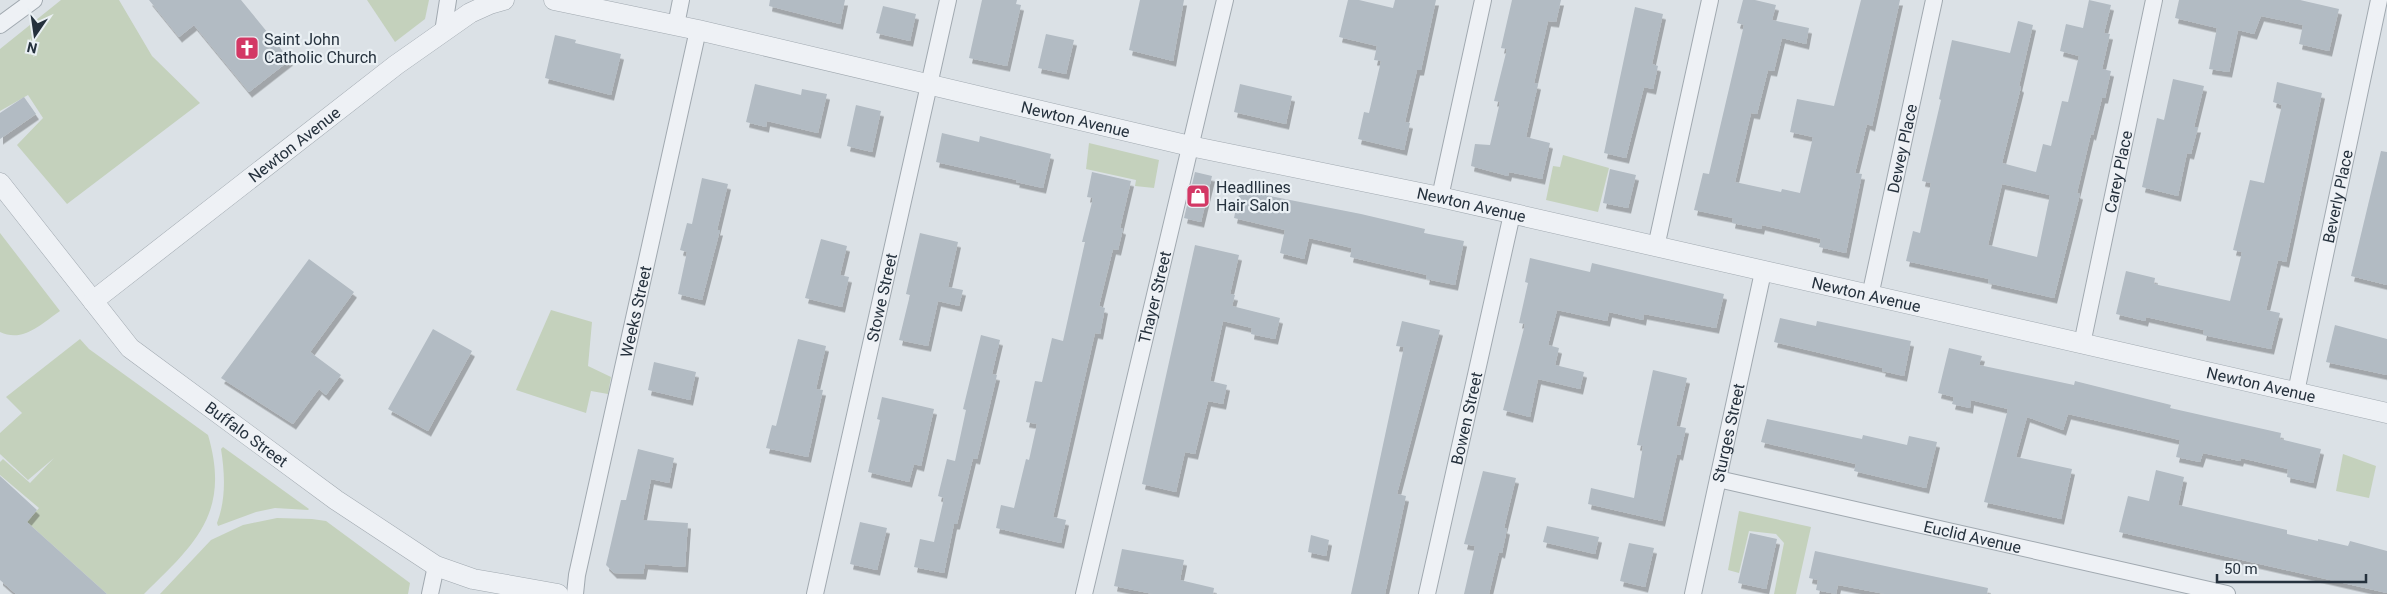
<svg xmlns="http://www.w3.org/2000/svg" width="2387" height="594" font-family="Roboto,sans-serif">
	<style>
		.green { fill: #c4d1bc }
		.building { fill: #b2bbc3; fill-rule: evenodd; filter: url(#shadow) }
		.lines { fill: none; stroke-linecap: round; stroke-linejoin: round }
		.minor-casing { stroke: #a1a9b0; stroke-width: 18 }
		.tertiary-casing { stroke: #a1a9b0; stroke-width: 21 }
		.minor { stroke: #eef1f5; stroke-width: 16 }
		.tertiary { stroke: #eef1f5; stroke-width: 20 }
		.labels { text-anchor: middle; stroke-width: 4.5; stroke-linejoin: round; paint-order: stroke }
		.poi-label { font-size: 16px; fill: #25313d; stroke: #eaf0f4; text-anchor: start }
		.street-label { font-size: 16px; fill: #25313d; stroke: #eaf0f4 }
	</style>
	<defs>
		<filter id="shadow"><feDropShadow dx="3" dy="5.5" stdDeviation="0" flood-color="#0004"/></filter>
	</defs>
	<rect width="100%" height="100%" fill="#dbe1e6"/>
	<g class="green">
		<polygon points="61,0 119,0 152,56 200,103 67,204 17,145 43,118 28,95 0,111 0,49"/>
		<polygon points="367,0 429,0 425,19 395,42"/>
		<polygon points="1089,143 1159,160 1154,188 1135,186 1136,180 1086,169"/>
		<polygon points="1563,155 1609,168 1598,212 1546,200 1553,166 1560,167"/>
		<path d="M 0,233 L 60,311 C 41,324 23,343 0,332 Z"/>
		<polygon points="551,310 592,322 588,366 611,377 608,394 591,391 586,413 516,390"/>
		<path d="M 80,339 L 89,349 L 208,435 C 231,513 195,544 144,594 L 107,594 L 27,522 L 39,508 L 0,475 L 0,462 L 3,459 L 30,483 L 54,458 L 28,480 L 0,454 L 0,433 L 22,413 L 6,397 Z"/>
		<path d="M 223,447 L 309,509 L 308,510 L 275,508 L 256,512 L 218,526 L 217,523 C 226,500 225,474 221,449 Z"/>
		<polygon points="2343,454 2376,466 2369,498 2336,491"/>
		<polygon points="1739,511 1811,527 1796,594 1774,594 1784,543 1776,534 1749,531 1739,573 1728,570"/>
		<polygon points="277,518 312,519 326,521 410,583 408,594 160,594 211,540 243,525"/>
	</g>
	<g class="building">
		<polygon points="149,0 241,0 290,60 249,92 194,25 179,37"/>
		<polygon points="770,0 845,0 840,24 769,6"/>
		<polygon points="982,0 1017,0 1016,4 1021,5 1007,66 969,58"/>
		<polygon points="1140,0 1184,0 1173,61 1129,50"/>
		<polygon points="1348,0 1359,0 1393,8 1395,0 1436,0 1421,70 1417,70 1405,122 1410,123 1404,150 1358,139 1364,112 1369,113 1381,61 1374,60 1377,46 1339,37"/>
		<polygon points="1512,0 1561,0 1556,22 1548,21 1534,83 1538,84 1526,137 1550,143 1542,179 1509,172 1508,176 1471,166 1475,144 1490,145 1500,102 1494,101 1507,49 1501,48"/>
		<polygon points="1743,0 1755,0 1776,5 1772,20 1809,28 1806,44 1782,38 1774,71 1768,70 1757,114 1751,113 1735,182 1781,192 1782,189 1800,193 1813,137 1790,132 1797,99 1834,106 1861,0 1900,0 1872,126 1867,124 1855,173 1862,174 1846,253 1819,247 1821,239 1762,225 1761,229 1732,223 1733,218 1694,210 1703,173 1709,174 1744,25 1737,23"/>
		<path d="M 2089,0 L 2111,5 L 2104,33 L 2110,34 L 2102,69 L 2111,71 L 2105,98 L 2102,98 L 2093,135 L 2091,134 L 2077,193 L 2080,194 L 2054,298 L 1988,283 L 1989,279 L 1906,261 L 1913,231 L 1920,233 L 1931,183 L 1922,181 L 1941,100 L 1939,99 L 1952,40 L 2010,53 L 2018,21 L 2033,25 L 2019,86 L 2021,87 L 2002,163 L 2036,172 L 2043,144 L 2051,146 L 2062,101 L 2068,102 L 2079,56 L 2060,51 L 2066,24 L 2083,28 ZM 2002,184 L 2050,195 L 2037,257 L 1988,245 Z"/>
		<polygon points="2179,0 2300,0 2339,9 2329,51 2299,44 2303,25 2261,16 2254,34 2238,30 2229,72 2209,69 2217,28 2175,18"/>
		<polygon points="883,6 916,14 910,41 876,33"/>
		<polygon points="1635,7 1663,14 1652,64 1658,66 1653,89 1644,87 1626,158 1604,153"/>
		<polygon points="1046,34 1074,40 1066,74 1038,68"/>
		<polygon points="555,35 576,40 575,43 621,54 611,95 545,78"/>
		<polygon points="2173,79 2204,86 2194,127 2198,127 2191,154 2187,153 2178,196 2142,187 2157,118 2164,120"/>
		<polygon points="2277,82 2322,93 2286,262 2278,260 2266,310 2280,313 2271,349 2203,335 2204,330 2146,317 2145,321 2116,314 2126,271 2155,278 2154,284 2230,301 2242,252 2233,250 2250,180 2264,183 2282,105 2273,102"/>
		<polygon points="755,84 801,95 802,89 827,94 818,133 767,121 766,127 746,122"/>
		<polygon points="1240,84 1292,96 1286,124 1234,112"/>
		<polygon points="24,97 36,114 0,139 0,113"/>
		<polygon points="856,105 881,111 872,152 847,146"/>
		<polygon points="942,133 979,142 980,136 1051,154 1043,188 1016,182 1017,180 936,162"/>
		<polygon points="2381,151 2387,152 2387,285 2351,276"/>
		<polygon points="1610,169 1636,175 1628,208 1603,203"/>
		<polygon points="1092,172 1131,181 1120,228 1123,229 1118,250 1113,249 1099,306 1105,308 1100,334 1095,333 1053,517 1066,520 1061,543 996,528 1001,505 1014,508 1026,459 1029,460 1037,424 1026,422 1035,381 1042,382 1052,338 1063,341 1085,242 1082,242 1093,198 1087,197"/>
		<polygon points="1195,172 1212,176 1201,222 1184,218"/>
		<polygon points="702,178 728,184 717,230 720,230 702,300 678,294 687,252 680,250 687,223 692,224"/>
		<polygon points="1240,190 1361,214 1425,229 1424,233 1464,241 1455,285 1426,279 1427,275 1350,257 1352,248 1309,238 1304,259 1280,253 1285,230 1234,218"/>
		<polygon points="920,233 958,242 948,287 963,290 959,306 938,301 928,346 899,340 910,295 906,294"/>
		<polygon points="821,239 847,246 840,275 849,277 842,307 805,298"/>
		<polygon points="1195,245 1239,255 1230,294 1235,295 1232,306 1280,318 1275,339 1251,334 1252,328 1223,321 1210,381 1227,385 1223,404 1208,401 1195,454 1185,452 1176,492 1142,484"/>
		<polygon points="1530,258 1590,272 1592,263 1724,294 1716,328 1644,314 1643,320 1609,312 1607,321 1557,310 1548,345 1559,348 1555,365 1584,372 1580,389 1538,379 1530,417 1503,410 1525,324 1519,323 1528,283 1525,282"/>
		<polygon points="309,259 354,292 310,352 341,375 326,395 319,389 293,424 221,378"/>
		<polygon points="1780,318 1816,326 1817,321 1911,341 1904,376 1882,371 1883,368 1774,342"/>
		<polygon points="1402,321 1440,330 1397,494 1406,496 1385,594 1351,594 1404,347 1396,346"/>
		<polygon points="2335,325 2387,339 2387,375 2326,362"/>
		<polygon points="433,329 472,351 428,431 388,409"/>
		<polygon points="981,335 1000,340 992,374 997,375 977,459 973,458 957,524 954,524 944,573 914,567 920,539 934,542 944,498 938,496 947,459 955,461 966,410 963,409"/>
		<polygon points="798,339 826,346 816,389 823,390 808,457 766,448 772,425 776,426"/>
		<polygon points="1949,348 1982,356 1979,365 2074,385 2075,381 2171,405 2170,408 2281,433 2280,439 2321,449 2313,483 2287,477 2288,469 2241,458 2240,461 2203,453 2200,462 2176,457 2180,440 2068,414 2063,430 2027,417 2016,457 2072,469 2061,519 1984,502 2008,409 1971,400 1970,408 1952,404 1954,397 1938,393"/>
		<polygon points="654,362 696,372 690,400 648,390"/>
		<polygon points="1653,370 1687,378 1676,426 1686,428 1680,455 1677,454 1662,521 1588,504 1591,488 1634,498 1643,446 1637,445"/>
		<polygon points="882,397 934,409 921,466 914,464 909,482 868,472 880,420 877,419"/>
		<polygon points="1767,419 1862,439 1863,435 1907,445 1909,436 1937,442 1926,488 1854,471 1856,464 1761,442"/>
		<polygon points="638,449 674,458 669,483 651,479 643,520 688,523 685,567 645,564 643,574 614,573 606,565 621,500 626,500"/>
		<polygon points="2156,470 2184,477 2178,505 2287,530 2287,534 2318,541 2318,539 2348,546 2350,541 2387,551 2387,593 2119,532 2128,496 2149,501"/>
		<polygon points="1483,471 1516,478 1504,528 1507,529 1502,553 1499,552 1489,594 1464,594 1475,546 1464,544"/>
		<polygon points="0,476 37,510 27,522 107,594 16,594 0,580"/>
		<polygon points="860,522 887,528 877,570 850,564"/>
		<polygon points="1547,526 1599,537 1595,554 1543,542"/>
		<polygon points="1750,533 1777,539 1766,589 1738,583"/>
		<polygon points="1311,535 1329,540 1326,556 1308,552"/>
		<polygon points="1629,543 1654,548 1645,587 1620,581"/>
		<polygon points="1122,549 1184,560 1180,580 1214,588 1213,594 1153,594 1114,586"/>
		<polygon points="1815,551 1988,588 1987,594 1885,594 1838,585 1836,594 1816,590 1818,580 1809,578"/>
	</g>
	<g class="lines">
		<g class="minor-casing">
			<g id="minor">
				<polyline points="0,25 34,0"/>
				<polyline points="676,25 681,0"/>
				<polyline points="443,32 448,0"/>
				<polyline points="1440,197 1483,0"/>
				<polyline points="1656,247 1710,0"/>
				<path id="s1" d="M 1870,296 L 1934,0"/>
				<path id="s2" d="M 2082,344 L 2154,0"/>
				<path id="s3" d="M 2296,392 L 2379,0"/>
				<path id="s4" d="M 1718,479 L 2227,594"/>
				<polyline points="430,594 436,566"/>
				<path id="s5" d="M 575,594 L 577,575 L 698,30"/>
				<path id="s6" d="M 815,594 L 948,0"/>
				<path id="s7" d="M 1084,594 L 1225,0"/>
				<path id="s8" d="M 1427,594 L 1512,214"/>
				<path id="s9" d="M 1693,594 L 1763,272"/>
			</g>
		</g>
		<g class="tertiary-casing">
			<g id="tertiary">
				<path id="s10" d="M 554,0 L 698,30 L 1190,146 L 1440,197 L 2387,413"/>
				<path id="s11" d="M 0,183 L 130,348 L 336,500 L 436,566 L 473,579 L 558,594"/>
				<path id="s12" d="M 93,301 L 396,65 L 470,13 L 490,4 L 504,0"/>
			</g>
		</g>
		<use href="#minor" class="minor"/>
		<use href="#tertiary" class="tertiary"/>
	</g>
	<defs>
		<g id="church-square" transform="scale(1.25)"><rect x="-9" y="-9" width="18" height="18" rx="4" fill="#d33865" stroke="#eaf0f4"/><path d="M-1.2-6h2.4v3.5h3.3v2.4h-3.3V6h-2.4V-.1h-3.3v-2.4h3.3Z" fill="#fff"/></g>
		<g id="shop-square" transform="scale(1.25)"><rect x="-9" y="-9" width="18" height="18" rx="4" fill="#d33865" stroke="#eaf0f4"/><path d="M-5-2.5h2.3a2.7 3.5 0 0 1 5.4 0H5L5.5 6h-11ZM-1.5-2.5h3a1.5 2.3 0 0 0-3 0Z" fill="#fff"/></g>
	</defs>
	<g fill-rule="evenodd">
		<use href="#church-square" x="247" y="48"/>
		<use href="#shop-square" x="1198" y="196"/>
	</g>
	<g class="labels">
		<g class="poi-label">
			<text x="264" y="45">Saint John<tspan x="264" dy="18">Catholic Church</tspan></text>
			<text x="1216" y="193">Headllines<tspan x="1216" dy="18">Hair Salon</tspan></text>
		</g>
		<g class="street-label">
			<text dy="6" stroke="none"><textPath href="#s10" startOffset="535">Newton Avenue</textPath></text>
			<text dy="6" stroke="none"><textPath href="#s12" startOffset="255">Newton Avenue</textPath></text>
			<text dy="6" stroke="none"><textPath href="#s1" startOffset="151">Dewey Place</textPath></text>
			<text dy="6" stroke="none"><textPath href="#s2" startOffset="176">Carey Place</textPath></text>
			<text dy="6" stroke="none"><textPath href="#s3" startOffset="200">Beverly Place</textPath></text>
			<text dy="6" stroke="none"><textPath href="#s10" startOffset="940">Newton Avenue</textPath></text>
			<text dy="6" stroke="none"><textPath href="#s10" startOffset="1345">Newton Avenue</textPath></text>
			<text dy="6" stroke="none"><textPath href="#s6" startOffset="304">Stowe Street</textPath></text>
			<text dy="6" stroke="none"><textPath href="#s7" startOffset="305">Thayer Street</textPath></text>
			<text dy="6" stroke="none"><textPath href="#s5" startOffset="289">Weeks Street</textPath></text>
			<text dy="6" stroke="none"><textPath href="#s10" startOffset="1750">Newton Avenue</textPath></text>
			<text dy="6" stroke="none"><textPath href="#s8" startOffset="180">Bowen Street</textPath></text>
			<text dy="6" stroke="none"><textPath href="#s9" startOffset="165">Sturges Street</textPath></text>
			<text dy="6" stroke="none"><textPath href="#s11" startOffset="355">Buffalo Street</textPath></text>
			<text dy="6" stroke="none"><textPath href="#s4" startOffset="261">Euclid Avenue</textPath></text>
		</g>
	</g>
	<g transform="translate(35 35) rotate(193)" stroke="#eaf0f4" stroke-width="4" paint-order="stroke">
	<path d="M0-4L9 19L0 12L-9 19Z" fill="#25313d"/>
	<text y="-8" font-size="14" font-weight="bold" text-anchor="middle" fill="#25313d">N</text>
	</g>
	<path d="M2217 574v8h149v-8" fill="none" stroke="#25313d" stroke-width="2.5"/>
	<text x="2224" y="574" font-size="15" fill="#25313d" stroke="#eaf0f4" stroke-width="4" paint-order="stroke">50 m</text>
</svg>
